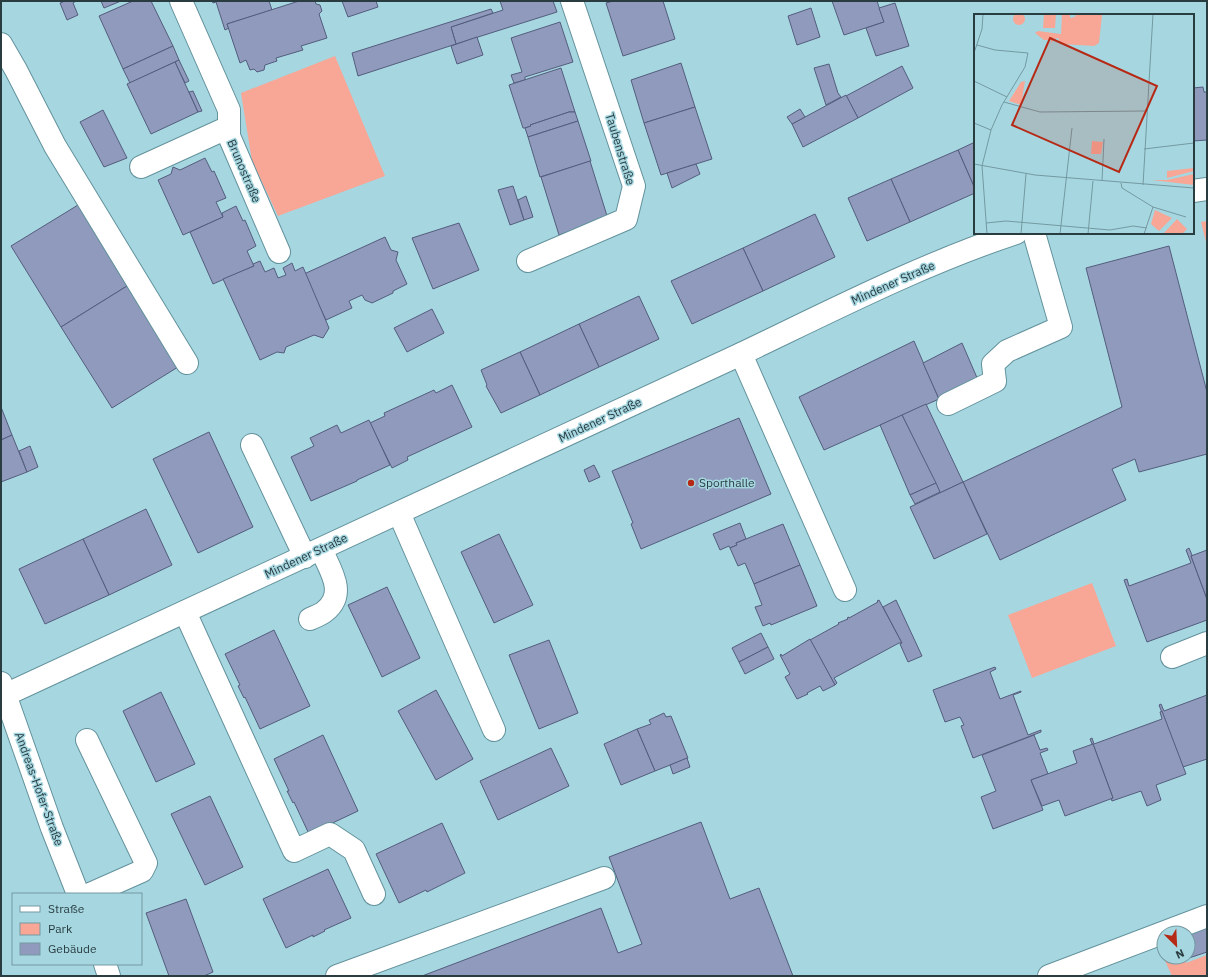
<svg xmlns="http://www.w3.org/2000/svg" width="1208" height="977" font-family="'IBM Plex Sans',sans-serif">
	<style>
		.green { fill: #f8a696 }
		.building { fill: #8f9abc; stroke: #545d7d }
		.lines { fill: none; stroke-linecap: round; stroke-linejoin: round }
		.minor-casing { stroke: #63929c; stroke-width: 24 }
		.minor { stroke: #fff; stroke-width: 22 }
		.poi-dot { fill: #b62915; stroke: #a6d7e1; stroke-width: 1.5 }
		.labels { text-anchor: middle; stroke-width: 3; stroke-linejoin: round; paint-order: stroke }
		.street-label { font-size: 12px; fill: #293d41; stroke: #a6d7e1 }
		.poi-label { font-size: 12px; fill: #293d41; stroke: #a6d7e1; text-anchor: start }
		.inset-road { fill: none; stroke: #7499a1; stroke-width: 1 }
		.view { fill: #b62915; fill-opacity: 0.15; stroke: #b62915; stroke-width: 2 }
		.inset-edge { fill: none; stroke: #293d41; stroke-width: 2 }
	</style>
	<rect width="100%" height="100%" fill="#a6d7e1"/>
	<g class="green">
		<polygon points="335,56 385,176 278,216 252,161 241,93"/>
		<polygon points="1207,221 1207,246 1201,222"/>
		<polygon points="1092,583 1116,646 1032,678 1008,615"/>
		<polygon points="1164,943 1164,957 1184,957 1186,963 1207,955 1207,976 1172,976 1161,952"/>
	</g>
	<g class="building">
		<polygon points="63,1 76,1 73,3 78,15 67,20 60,3 63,2"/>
		<polygon points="101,1 121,1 104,8"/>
		<polygon points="133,1 151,1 173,46 123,69 99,16"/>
		<polygon points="212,1 269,1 272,10 227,24 229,28 225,30 216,2 213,3"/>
		<polygon points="299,1 315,1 316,4 320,5 322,11 319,14 327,38 301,46 303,50 276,58 277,61 265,65 264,70 257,72 254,69 250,70 246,60 240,63 227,24"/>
		<polygon points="342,1 376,1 378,7 348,17"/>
		<polygon points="500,1 553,1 557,12 456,44 451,27 503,10"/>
		<polygon points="613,1 663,1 675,39 623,56 606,3"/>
		<polygon points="832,1 877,1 884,22 844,35"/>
		<polygon points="895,3 909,46 876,56 866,28 884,22 879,8"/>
		<polygon points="811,8 820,37 797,45 788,16"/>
		<polygon points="491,9 493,13 451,27 456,44 358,76 352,53"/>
		<polygon points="560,22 573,62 525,77 525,80 514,83 511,75 522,72 511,38"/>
		<polygon points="477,37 483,55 457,64 451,46"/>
		<polygon points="173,46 179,60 130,83 123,69"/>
		<polygon points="179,60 189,81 185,83 175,62"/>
		<polygon points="175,62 198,112 151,134 127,84"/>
		<polygon points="681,63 695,107 644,123 631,80"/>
		<polygon points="829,64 838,93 841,97 826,105 814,68"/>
		<polygon points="902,66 913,88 858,118 846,96"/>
		<polygon points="561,68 575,112 569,112 530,125 531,126 525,128 523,128 509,85"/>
		<polygon points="1203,87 1204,92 1207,92 1207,140 1193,141 1193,88"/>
		<polygon points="193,91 202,111 198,112 189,92"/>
		<polygon points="846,95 858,118 803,147 792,124"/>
		<polygon points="695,107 712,159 661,175 644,123"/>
		<polygon points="800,109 805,117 792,124 787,117"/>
		<polygon points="103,110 127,158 104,167 80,122"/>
		<polygon points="569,112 575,112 578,121 528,137 525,128 531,126 530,125"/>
		<polygon points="578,121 591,161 540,177 528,137"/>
		<polygon points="975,142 975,189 958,150"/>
		<polygon points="958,150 975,189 975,193 910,222 891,179"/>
		<polygon points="205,158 212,172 214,171 226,198 216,202 223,217 183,235 158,180 171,174 173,167 180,170"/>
		<polygon points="590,161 608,219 559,235 541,177"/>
		<polygon points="696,164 700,174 672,188 667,173"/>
		<polygon points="891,179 910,222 867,241 848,198"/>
		<polygon points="513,186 524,220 510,225 498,190"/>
		<polygon points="526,196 533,217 524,220 518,200"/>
		<polygon points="78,205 127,286 61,327 11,246"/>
		<polygon points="236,206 243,221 245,220 256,246 247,251 254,266 213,284 190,232 223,217 222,213"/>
		<polygon points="815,214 835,257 763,291 743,248"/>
		<polygon points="459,223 479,270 433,289 412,238"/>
		<polygon points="385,237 391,250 398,252 396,260 407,284 393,291 393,293 372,303 365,300 362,295 349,301 352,308 326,320 304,274"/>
		<polygon points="1169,246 1207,392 1207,454 1139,472 1135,459 1112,469 1126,500 1000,560 963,482 1122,407 1086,268"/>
		<polygon points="743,248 763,291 692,324 671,281"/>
		<polygon points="260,261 265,272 274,268 278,278 286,275 283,268 292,263 295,271 303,267 329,328 323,338 314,335 286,347 284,353 277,352 260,360 223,279 254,266 253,264"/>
		<polygon points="127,286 178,367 112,408 61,327"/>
		<polygon points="639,296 659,339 599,367 579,324"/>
		<polygon points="432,309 444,333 407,352 394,328"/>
		<polygon points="579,324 599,367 540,395 520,352"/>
		<polygon points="914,341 939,399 824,450 799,397"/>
		<polygon points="962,343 978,380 939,399 923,363"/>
		<polygon points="520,352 540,395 501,413 486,386 487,385 481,370"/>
		<polygon points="452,385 472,427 407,457 408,460 392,468 370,423 385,416 384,413 434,390 436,393"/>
		<polygon points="926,404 963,482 940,493 902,415"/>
		<polygon points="1,407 12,435 1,440"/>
		<polygon points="902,415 936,483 910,495 880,425"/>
		<polygon points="739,418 771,494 641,549 631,524 633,523 612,471"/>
		<polygon points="369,420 390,465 357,480 357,481 311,501 291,457 314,446 310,438 337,425 341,433"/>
		<polygon points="209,432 253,527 198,553 153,459"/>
		<polygon points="12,435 27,472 1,482 1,440"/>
		<polygon points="30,446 38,467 27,472 19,451"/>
		<polygon points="594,465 600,477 589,482 584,470"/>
		<polygon points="963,482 987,534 934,559 910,507"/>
		<polygon points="936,483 940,492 915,504 910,495"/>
		<polygon points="146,509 172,565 109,595 83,539"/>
		<polygon points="740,523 746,539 736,543 737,545 730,548 729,546 720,550 713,534"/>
		<polygon points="783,524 800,565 754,584 745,563 738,566 730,548 737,545 736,543"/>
		<polygon points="499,534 533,605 494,623 461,552"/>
		<polygon points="83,539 109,595 45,624 19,569"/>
		<polygon points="1189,548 1192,555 1191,556 1207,599 1207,620 1147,642 1124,580 1127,579 1129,586 1191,563 1186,550"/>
		<polygon points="1207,550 1207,599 1191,556"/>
		<polygon points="800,565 817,606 771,625 770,623 763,626 755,607 762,605 754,584"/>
		<polygon points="387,587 420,658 382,677 348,605"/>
		<polygon points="879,600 902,643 899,643 834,678 837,683 835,685 810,640 839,624 838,623 848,619 847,618 849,617 849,618 878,602 877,601"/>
		<polygon points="896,600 922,656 908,662 900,644 902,643 883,607"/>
		<polygon points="274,630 310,706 260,729 245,697 244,698 238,686 240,685 225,654"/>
		<polygon points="761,633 768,647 739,662 732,648"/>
		<polygon points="810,639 835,685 823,691 820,686 807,693 808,694 797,699 785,677 790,674 780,655 781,654 782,656"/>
		<polygon points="549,640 578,713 539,729 509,655"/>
		<polygon points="768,647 774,659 745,674 739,662"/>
		<polygon points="995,667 996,669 990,672 1000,699 1021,691 1021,692 1013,695 1028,735 1041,730 1041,732 973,758 961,726 964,725 960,717 945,722 933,690"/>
		<polygon points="436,690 473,759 436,780 398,711"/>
		<polygon points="161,692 195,764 156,782 123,711"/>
		<polygon points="1207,695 1207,759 1183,767 1159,705 1161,704 1164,711"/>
		<polygon points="1162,711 1186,774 1156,785 1161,800 1147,806 1141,791 1112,801 1111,799 1113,798 1093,744 1092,744 1090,739 1092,738 1094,744 1162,719 1160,712"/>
		<polygon points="664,713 666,717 671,716 688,758 655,771 637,729 651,724 649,720"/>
		<polygon points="637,729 655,771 621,785 604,744"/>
		<polygon points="323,735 358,811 309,834 294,802 293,803 287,791 289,791 274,759"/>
		<polygon points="1034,735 1040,750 1047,748 1048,750 1040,753 1048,774 1031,780 1043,810 993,829 981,797 996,791 982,755"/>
		<polygon points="1093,744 1113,798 1065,816 1059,800 1042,806 1031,780 1077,763 1073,751"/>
		<polygon points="551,748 569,786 498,820 480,781"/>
		<polygon points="687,758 690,767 673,774 670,765"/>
		<polygon points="210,796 243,867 205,885 171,814"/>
		<polygon points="701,822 730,899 759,888 793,976 422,976 601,908 618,953 642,944 609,857"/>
		<polygon points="442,823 465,873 427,892 426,890 399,903 376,854"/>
		<polygon points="328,869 351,918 324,930 325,931 313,937 313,935 286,948 263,899"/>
		<polygon points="186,899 213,972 204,976 169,976 146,913"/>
		<polygon points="1207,927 1207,952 1189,958 1188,955 1188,934"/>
	</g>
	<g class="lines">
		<g class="minor-casing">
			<g id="minor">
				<polyline points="181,1 229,110 229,136 279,252"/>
				<polyline points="1,44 16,70 55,146 187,363"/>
				<polyline points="141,167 229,127"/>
				<polyline points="1193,191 1207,189"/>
				<polyline points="528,261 626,219 634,186 572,1"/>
				<polyline points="741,354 845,590"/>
				<polyline points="948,404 995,381 993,364 1007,351 1061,327 1034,233"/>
				<polyline points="252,445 305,557"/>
				<polyline points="399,513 494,730"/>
				<polyline points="185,612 294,851 330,834 354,850 374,894"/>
				<path d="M 310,619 C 314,617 320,615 324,612 C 348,594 330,570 321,549"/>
				<polyline points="1172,657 1207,643"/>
				<polyline points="1,683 52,828 78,894"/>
				<path d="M 5,695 L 741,354 C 831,311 922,264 1016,233"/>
				<polyline points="87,740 146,863 142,871 90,894"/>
				<polyline points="105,964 109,976"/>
				<polyline points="337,976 604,878"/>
				<polyline points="1049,976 1207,916"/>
			</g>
		</g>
		<use href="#minor" class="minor"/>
	</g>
	<circle class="poi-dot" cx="691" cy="483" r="4"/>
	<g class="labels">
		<g class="street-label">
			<text transform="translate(620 149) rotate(73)" y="4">Taubenstraße</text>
			<text transform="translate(244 171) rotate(67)" y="4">Brunostraße</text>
			<text transform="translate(893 283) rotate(-24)" y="4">Mindener Straße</text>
			<text transform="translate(600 420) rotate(-25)" y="4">Mindener Straße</text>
			<text transform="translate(306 556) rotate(-25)" y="4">Mindener Straße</text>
			<text transform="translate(39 789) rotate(70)" y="4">Andreas-Hofer-Straße</text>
		</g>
		<g class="poi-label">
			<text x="699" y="487">Sporthalle</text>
		</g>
	</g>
	<g transform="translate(974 14)">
		<rect width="220" height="220" fill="#a6d7e1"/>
		<path d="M39 5a6 6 0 1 1 12 0a6 6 0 1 1-12 0ZM 70,0 L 82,0 L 81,14 L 69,14 ZM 88,0 L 96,0 L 96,4 L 101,3 L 102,0 L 128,1 L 125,29 L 120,32 L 87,30 L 84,24 L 80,25 L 77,29 L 77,26 L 70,26 L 61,19 L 64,17 L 87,20 ZM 51,67 L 47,91 L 35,87 L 47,68 ZM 118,127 L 129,128 L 127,140 L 117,140 ZM 220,154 L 220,157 L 193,164 L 193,157 ZM 220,160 L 220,171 L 178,166 L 193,166 ZM 181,196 L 198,204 L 185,217 L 177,210 ZM 203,205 L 213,215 L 208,220 L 189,220 Z" fill="#f8a696"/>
		<path class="inset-road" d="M 3,31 L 21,36 L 54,39 L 51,53 L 28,91 L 17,116 L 8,152 L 13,220M 0,39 L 8,15 L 9,0M 0,67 L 33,83M 30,88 L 66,98 L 172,97M 0,109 L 17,116M 170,135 L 220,129M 0,150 L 61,161 L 220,174M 128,167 L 130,125M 147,169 L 148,174 L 179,193 L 212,203M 169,171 L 179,0M 12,209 L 32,207 L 136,216 L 159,212 L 173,214M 47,220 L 52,160M 86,220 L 98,114M 114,220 L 119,167M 170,220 L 179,193"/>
		<path class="view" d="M 76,24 L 183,72 L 145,158 L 38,111 Z"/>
		<rect width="220" height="220" class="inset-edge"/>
	</g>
	<rect width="1208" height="977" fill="none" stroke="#293d41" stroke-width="4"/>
	<rect x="12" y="893" width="130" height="72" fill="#a6d7e1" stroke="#7499a1"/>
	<rect x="20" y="906" width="20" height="6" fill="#ffffff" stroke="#7499a1"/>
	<text x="48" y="913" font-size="12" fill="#293d41">Straße</text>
	<rect x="20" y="923" width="20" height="12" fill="#f8a696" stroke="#7499a1"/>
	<text x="48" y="933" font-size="12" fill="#293d41">Park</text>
	<rect x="20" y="943" width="20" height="12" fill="#8f9abc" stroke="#7499a1"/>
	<text x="48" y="953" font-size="12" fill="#293d41">Gebäude</text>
	<g transform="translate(1176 945) rotate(156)"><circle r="19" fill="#a6d7e1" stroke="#7499a1"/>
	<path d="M0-3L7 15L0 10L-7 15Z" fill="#b62915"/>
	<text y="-6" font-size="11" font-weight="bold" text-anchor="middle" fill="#293d41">N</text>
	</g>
</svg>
